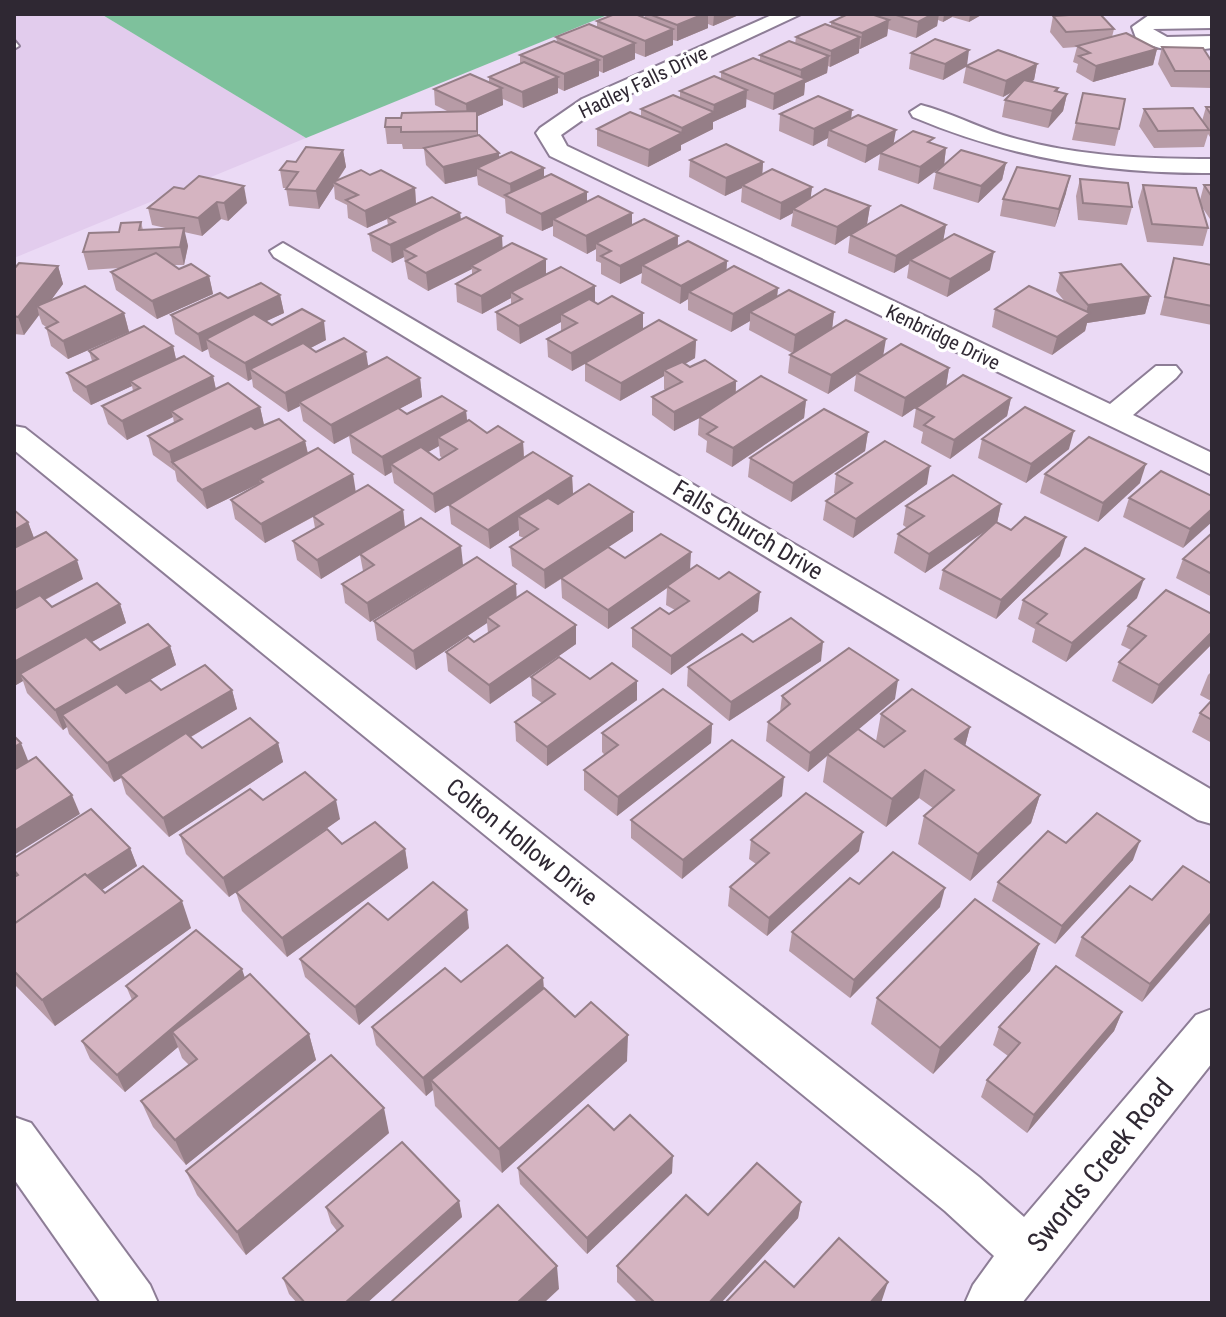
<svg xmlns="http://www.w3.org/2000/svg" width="1226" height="1317" font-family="'Roboto Condensed',sans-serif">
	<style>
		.built { fill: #e2cced }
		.green { fill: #7ec19c }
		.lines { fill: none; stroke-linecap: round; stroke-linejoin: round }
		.lane-casing { stroke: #8d7d96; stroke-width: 4 }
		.street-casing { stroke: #8d7d96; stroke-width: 4 }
		.lane { fill: #fff; fill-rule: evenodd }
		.street { fill: #fff; fill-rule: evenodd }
		.wall { fill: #b79ba6; fill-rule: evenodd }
		.shaded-wall { fill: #957e87 }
		.building { fill: #d5b4c1; stroke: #957e87; stroke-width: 2 }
		.labels { text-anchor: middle; stroke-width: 7; stroke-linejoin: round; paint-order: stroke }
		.far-street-label { font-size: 20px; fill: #2f2833; stroke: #fff }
		.street-label { font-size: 24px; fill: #2f2833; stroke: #fff }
		.near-street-label { font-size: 28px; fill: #2f2833; stroke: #fff }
	</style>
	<rect width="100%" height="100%" fill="#ebdaf5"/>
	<polygon class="built" points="14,14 101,14 306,138 14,258"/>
	<polygon class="green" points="101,14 610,14 306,138"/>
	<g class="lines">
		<g class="lane-casing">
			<polygon id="lane" points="14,40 19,46 14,49"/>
		</g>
		<g class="street-casing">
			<g id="street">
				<polygon points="774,14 801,14 598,109 561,135 567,146 1110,404 1156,366 1176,366 1181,372 1176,378 1133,415 1212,453 1212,475 550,156 536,133 540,128 582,99"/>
				<path d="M 1149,15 L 1212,16 L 1212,28 L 1153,29 L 1167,37 L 1212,36 L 1212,48 C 1185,52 1160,53 1136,38 L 1132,27 Z"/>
				<path d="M 921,105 C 949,112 975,126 1003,135 C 1071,156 1141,159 1212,159 L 1212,173 C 1106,174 1011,158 913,117 L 910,112 Z"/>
				<polygon points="283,243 1212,790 1212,824 1198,820 274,257 270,251"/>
				<polygon points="14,426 25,428 979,1177 1024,1217 1196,1015 1212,1009 1212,1063 1022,1303 965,1303 973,1285 994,1256 945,1211 14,450"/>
				<polygon points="14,1117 31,1123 150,1285 158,1303 101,1303 14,1179"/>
			</g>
		</g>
		<use href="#lane" class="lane"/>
		<use href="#street" class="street"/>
	</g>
	<g class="wall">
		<polygon points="645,14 741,14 713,26 708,24 708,28 677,41 673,40 673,45 645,57 635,53 635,59 603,73 599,71 599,76 564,91 558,88 558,93 523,108 503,99 503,105 478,116 478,135 499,153 499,157 544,168 544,177 587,202 632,225 678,236 678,247 727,261 726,271 778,288 777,296 834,312 832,328 884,355 949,368 946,387 902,417 854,391 856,375 828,394 788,373 790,355 792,353 749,330 750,321 731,332 688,310 688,299 680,304 641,283 642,273 620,284 601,274 601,263 596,261 596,249 587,254 553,236 553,226 542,231 506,213 505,199 478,185 477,176 445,184 426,165 424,149 403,149 402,144 387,144 385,127 401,118 449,112 435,105 434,89 489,82 489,77 520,64 520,55 557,42 556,37 597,28 597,21 645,18"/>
		<polygon points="848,14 983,14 969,22 952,17 943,22 938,20 937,26 916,38 888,29 887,36 860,49 859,49 859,53 830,67 828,66 827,73 805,83 804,95 773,110 746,99 746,107 713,122 713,129 681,145 681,150 648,167 597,146 597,129 641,116 641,109 680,98 680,91 721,79 721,72 760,60 760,55 795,44 796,37 831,26 831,22"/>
		<polygon points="1050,14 1100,14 1114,29 1112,37 1157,49 1153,65 1093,82 1076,72 1078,64 1073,62 1077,47 1063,48 1050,32 1053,16 1056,16"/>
		<polygon points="1162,47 1212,62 1212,88 1171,87 1158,64"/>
		<polygon points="911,53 967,66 1037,64 1034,80 1031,81 1058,88 1058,92 1067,94 1063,111 1048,128 1002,117 1005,100 1014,91 1003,97 963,83 966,67 943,80 909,69"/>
		<polygon points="1083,93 1119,129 1115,146 1072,140"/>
		<polygon points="1206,107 1212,107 1212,140 1208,134 1204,147 1154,148 1139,126 1144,109 1202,121"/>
		<polygon points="852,110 851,118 894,144 933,144 946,148 944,165 1006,163 1002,180 978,203 933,189 936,172 939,168 918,184 878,170 880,154 865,163 827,146 828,138 813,146 779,131 780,114"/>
		<polygon points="343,150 346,167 338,180 370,175 415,188 416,204 460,213 461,220 503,248 546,259 546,274 595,286 595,302 643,330 696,340 695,358 685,364 690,367 736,381 736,393 806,400 804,418 732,467 706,452 707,441 698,435 699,418 674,431 652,415 652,397 666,390 664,389 664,376 620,401 585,381 585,364 572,371 548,357 547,339 561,331 561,322 520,344 497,330 496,312 511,304 511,298 482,314 457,302 456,284 472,274 472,269 428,291 408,279 404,257 392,263 372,251 369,234 388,225 387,219 367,228 348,218 347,205 335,199 334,186 319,209 289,206 286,188 283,188 280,170 296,162"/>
		<polygon points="690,160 763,162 762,175 812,187 810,198 870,206 867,224 835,245 791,226 793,213 780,220 741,202 742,188 725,196 689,177"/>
		<polygon points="1080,179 1132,207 1127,225 1078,220 1076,196"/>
		<polygon points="1143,185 1200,200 1204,185 1212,185 1212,222 1202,207 1208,228 1203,246 1147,242 1138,202"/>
		<polygon points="174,187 247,203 228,221 221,219 202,236 184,232 188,246 184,265 174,265 179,269 209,276 213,294 157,319 116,290 111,272 119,268 88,270 83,252 119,232 141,222 143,230 170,229 152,225 148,208"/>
		<polygon points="1066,193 1055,227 1000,216 1003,199"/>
		<polygon points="946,225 943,240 990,270 947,297 907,278 909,264 894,273 848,253 850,235"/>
		<polygon points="1174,258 1212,265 1212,325 1160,315"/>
		<polygon points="58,266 63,284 51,300 124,313 129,332 68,359 51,346 46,327 42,324 39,315 24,335 14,334 14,269"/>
		<polygon points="1060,273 1150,296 1145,314 1087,323 1085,331 1052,355 992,327 995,309 1066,303 1056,291"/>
		<path d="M 280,295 L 284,313 L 266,321 L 272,325 L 326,340 L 310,348 L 316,352 L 368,367 L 420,378 L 422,397 L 399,409 L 407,414 L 466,411 L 467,421 L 487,433 L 523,442 L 524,458 L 572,476 L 573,495 L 633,512 L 633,531 L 608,547 L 625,558 L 690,570 L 758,611 L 671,675 L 632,647 L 632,628 L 669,614 L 675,610 L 666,605 L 667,588 L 608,629 L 562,598 L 561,579 L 545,589 L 512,566 L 510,547 L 524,538 L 519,536 L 519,530 L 490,549 L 451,524 L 449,505 L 453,502 L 435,513 L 394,483 L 392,472 L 385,476 L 352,453 L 349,436 L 334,444 L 303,421 L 300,406 L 288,412 L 253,387 L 252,379 L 248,381 L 210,357 L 208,349 L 202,352 L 175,334 L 171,315 L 228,298 ZM 439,446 L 440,456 L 442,458 L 439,460 L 428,452 Z"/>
		<polygon points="173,346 176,359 213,376 216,389 260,407 264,425 305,441 308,453 356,492 403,510 405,527 463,565 517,598 576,644 490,704 448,671 446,652 474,642 488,633 487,623 416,670 377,640 374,621 451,572 370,622 345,603 342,584 363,571 360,555 321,579 297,560 293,541 315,528 313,517 265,543 235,519 231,500 260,483 207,509 177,481 175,471 153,455 148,436 174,423 173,417 127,440 108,424 102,406 133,391 132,386 91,405 73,391 67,373 92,361 89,351"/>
		<polygon points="1011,398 1007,416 950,459 921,443 923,432 913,427 916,408"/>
		<polygon points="868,432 865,451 791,502 748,477 750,458"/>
		<polygon points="982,439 1069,449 1026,483 978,458"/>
		<polygon points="836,474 927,484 853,538 823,520 826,501 836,494 834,493"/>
		<polygon points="1045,474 1140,483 1098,522 1040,493"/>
		<polygon points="1212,496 1183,548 1123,517 1129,498"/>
		<polygon points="1001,504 997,523 1060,556 996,619 939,589 943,570 990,527 925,573 894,553 898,534 907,528 903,525 906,506"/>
		<polygon points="14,510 28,522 34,538 83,579 45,600 52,607 120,604 126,623 92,642 100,650 170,646 176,665 150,680 161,690 232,690 237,709 191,737 202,748 278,743 283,762 169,837 126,794 121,778 114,782 69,734 67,727 63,730 27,693 23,681 16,685 14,683"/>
		<polygon points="1212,533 1212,597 1176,578 1183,559"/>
		<polygon points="1137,598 1066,662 1032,642 1035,629 1018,619 1023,600"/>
		<polygon points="1212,614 1212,644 1152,704 1112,681 1119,662 1131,650 1121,645 1128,626"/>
		<polygon points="753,642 821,661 729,721 687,686 688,667"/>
		<polygon points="1212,671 1212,743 1192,732 1200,713 1211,701 1200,695 1208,675"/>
		<polygon points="531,677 637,681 637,700 547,766 516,741 515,722 542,703 532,696"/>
		<polygon points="782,696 895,699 858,729 876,741 881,714 970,727 965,746 1040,795 1031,823 970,881 918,844 924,816 933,808 919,798 886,827 823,782 827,756 808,772 766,741 768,722 780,712"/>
		<polygon points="712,724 711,743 617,816 584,790 584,770 605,755 602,752 602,733"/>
		<polygon points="782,796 682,879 631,838 631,820"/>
		<polygon points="263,800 340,819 229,897 186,854 180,835"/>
		<polygon points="751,840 859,851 767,936 728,906 730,887 756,864 749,859"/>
		<polygon points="1066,843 1133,860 1055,944 992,901 998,882"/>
		<polygon points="342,844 405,849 408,868 287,957 242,911 236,892"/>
		<polygon points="130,848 137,866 102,890 105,893 191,928 55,1026 14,984 14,858"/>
		<polygon points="1212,884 1142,1002 1075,956 1082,937 1152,900"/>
		<polygon points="940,907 850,998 789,951 792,932"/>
		<polygon points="469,928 359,1025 305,977 300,959"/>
		<polygon points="1039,944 1030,971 933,1074 871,1024 877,998"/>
		<polygon points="245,978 309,1034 316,1060 186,1165 153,1127 141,1101 189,1065 182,1058 178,1047 125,1092 90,1059 82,1041 132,1000 126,986"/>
		<polygon points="543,978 544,989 627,1061 502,1173 435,1106 433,1090 426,1096 376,1045 372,1027"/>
		<polygon points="1122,1012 1114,1031 1027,1133 981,1097 987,1080 1008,1056 993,1045 999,1027"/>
		<polygon points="614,1130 672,1173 587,1254 520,1184 518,1168"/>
		<polygon points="389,1133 246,1255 197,1195 186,1171"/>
		<polygon points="459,1201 462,1217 367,1303 297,1303 289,1294 283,1278 337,1231 331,1223 326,1207"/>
		<polygon points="801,1202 798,1218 721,1303 638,1303 617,1282 617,1266 708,1215"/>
	</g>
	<g class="shaded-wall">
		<polygon points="704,14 708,14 708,28 677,41 677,25"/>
		<polygon points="714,14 741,14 713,26"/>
		<polygon points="933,14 939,14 937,26 916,38 918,22"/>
		<polygon points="944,14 953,14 952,17 943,22"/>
		<polygon points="970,14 983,14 969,22"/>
		<polygon points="889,20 887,36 860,49 862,33"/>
		<polygon points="673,29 673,45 645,57 645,41"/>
		<polygon points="860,37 859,53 830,67 831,51"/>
		<polygon points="635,43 635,59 603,73 603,57"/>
		<polygon points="1157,49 1153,65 1093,82 1096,66"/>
		<polygon points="969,50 967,66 943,80 945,64"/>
		<polygon points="829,56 827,73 805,83 804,95 773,110 774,94 800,82 801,70"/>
		<polygon points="599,60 599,76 564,91 564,74"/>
		<polygon points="1037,64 1034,80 1003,97 1006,81"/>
		<polygon points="558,77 558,93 523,108 522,92"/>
		<polygon points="502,88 503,105 478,116 478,148 477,131 467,120 466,104"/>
		<polygon points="747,90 746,107 713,122 713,129 681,145 681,150 648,167 649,150 681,133 682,128 713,113 714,105"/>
		<polygon points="1067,94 1063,111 1048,128 1052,111"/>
		<polygon points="852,110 850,126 829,130 828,138 813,146 814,129"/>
		<polygon points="896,130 893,147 880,153 880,154 865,163 867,146"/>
		<polygon points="946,148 944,165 918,184 920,167"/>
		<polygon points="343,150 346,167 335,183 333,182 334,186 319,209 316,191"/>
		<polygon points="499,153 500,170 477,168 477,176 445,184 443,167"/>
		<polygon points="763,162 762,179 742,185 742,188 725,196 726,178"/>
		<polygon points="1006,163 1002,180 978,203 981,186"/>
		<polygon points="544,168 544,185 511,198 510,184"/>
		<polygon points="1070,176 1066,193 1055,227 1059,209"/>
		<polygon points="244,186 247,203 228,221 224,203"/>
		<polygon points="812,187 810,204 793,209 793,213 780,220 781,203"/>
		<polygon points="415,188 416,205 387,217 387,219 367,228 365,211"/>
		<polygon points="587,192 587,209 553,219 553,226 542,231 541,214"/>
		<polygon points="217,202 221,219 202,236 198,218"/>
		<polygon points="870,206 867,224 835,245 837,227"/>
		<polygon points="460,213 462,230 403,249 404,257 392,263 390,245"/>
		<polygon points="632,213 632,231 596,243 596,249 587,254 586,236"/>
		<polygon points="946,225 943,242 910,260 909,264 894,273 896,256"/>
		<polygon points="184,228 188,246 184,265 180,247"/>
		<polygon points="502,236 503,254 471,266 472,269 428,291 426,273"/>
		<polygon points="678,236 677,254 642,265 642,273 620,284 620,266"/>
		<polygon points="994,252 990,270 947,297 950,279"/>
		<polygon points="546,259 546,277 511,292 511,298 482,314 481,296"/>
		<polygon points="727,261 726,279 689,292 688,299 680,304 681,286"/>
		<polygon points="58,266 63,284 43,311 37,306 39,315 24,335 18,317"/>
		<polygon points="209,276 213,294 157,319 152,301"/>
		<polygon points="595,286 595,304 561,314 561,322 520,344 519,326"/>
		<polygon points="778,288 776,306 750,312 750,321 731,332 733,314"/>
		<polygon points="280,295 284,313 216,345 206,339 208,349 202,352 198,334"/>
		<polygon points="1150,296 1145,314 1087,323 1085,331 1052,355 1057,337 1085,317 1088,305"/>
		<polygon points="834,312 832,330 793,354 795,335"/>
		<polygon points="124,313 129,332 68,359 63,341"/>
		<polygon points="643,313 643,331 572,371 571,353"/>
		<polygon points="324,321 326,340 259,375 250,369 252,379 248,381 245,363"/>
		<polygon points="886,339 883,357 857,373 856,375 828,394 831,375"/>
		<polygon points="696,340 695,358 669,373 664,370 664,376 620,401 621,383"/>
		<polygon points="173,346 177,364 130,381 132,386 91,405 86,387"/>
		<polygon points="366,352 369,371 299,402 300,406 288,412 285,393"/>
		<polygon points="949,368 946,387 902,417 905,398"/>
		<polygon points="213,376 217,395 171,411 173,417 127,440 122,421"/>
		<polygon points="420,378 422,397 350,435 349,434 349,436 334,444 331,425"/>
		<polygon points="736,381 735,400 674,431 674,412"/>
		<polygon points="1011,398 1007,416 950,459 954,440"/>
		<polygon points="806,400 804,418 732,467 733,448"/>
		<polygon points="260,407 264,425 180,469 172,462 174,471 169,452"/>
		<polygon points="466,411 468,430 438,437 439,446 398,469 391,464 392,472 385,476 382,457"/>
		<polygon points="1074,431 1069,449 1026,483 1031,464"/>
		<polygon points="868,432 865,451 791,502 793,483"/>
		<polygon points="305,441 309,460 259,479 260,483 207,509 202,490"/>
		<polygon points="523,442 524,461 435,513 433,494"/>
		<polygon points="1146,464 1140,483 1098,522 1103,503"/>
		<polygon points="930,466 927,484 853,538 856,519"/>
		<polygon points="353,474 356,493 265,543 261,524"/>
		<polygon points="572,476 573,495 529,524 518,516 519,530 490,549 488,530"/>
		<polygon points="1001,504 997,523 925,573 929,554"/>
		<polygon points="1212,509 1212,522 1183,548 1190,529"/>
		<polygon points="403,510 405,529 360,554 360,555 321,579 317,560"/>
		<polygon points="633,512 633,531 545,589 544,570"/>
		<polygon points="28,522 35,541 14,552 14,530"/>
		<polygon points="1066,537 1060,556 996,619 1001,600"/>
		<polygon points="461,546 463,565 370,622 367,603"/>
		<polygon points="691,552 690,571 667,586 667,588 608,629 608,610"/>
		<polygon points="77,560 83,579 14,616 14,593"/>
		<polygon points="1144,579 1137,598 1066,662 1072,643"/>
		<polygon points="516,584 517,603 487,617 487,623 416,670 413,651"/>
		<polygon points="760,592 758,611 671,675 671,656"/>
		<polygon points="120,604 126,623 25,679 20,674 23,681 16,685 14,681 14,662"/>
		<polygon points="576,625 576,644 490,704 489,685"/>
		<polygon points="1212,632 1212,644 1152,704 1159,685"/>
		<polygon points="823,642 821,661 729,721 731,702"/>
		<polygon points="170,646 176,665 71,725 62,715 67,727 63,730 55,710"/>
		<polygon points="898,680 895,699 828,755 827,754 827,756 808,772 810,753"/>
		<polygon points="637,681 637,700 547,766 547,747"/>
		<polygon points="232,690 237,709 122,778 120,775 121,778 114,782 107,763"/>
		<polygon points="712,724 711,743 617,816 618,797"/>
		<polygon points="970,727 963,754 955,739"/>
		<polygon points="21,743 29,763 14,771 14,747"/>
		<polygon points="278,743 283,762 169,837 163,818"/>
		<polygon points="925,770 919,798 886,827 892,799"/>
		<polygon points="784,777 782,796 682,879 683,860"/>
		<polygon points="72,795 80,814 14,855 14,831"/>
		<polygon points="1040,795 1031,823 970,881 978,854"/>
		<polygon points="336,800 340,819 229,897 223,878"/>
		<polygon points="863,832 859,851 767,936 769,918"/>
		<polygon points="1140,841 1133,860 1055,944 1062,926"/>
		<polygon points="130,848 137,866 14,950 14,925"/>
		<polygon points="405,849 408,868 287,957 282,938"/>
		<polygon points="945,888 940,907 850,998 854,980"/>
		<polygon points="182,901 191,928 55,1026 42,1000"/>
		<polygon points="467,910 469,928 359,1025 355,1007"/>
		<polygon points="1212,912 1212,921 1142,1002 1150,984"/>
		<polygon points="1039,944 1030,971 933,1074 940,1048"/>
		<polygon points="242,969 248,987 172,1032 178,1047 125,1092 117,1075"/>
		<polygon points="543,978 544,996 431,1080 433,1090 426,1096 423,1078"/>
		<polygon points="1122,1012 1114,1031 1027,1133 1034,1115"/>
		<polygon points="309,1034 316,1060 186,1165 175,1140"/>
		<polygon points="628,1035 627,1061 502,1173 499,1149"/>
		<polygon points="384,1108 389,1133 246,1255 237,1232"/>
		<polygon points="673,1156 672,1173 587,1254 587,1238"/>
		<polygon points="459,1201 462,1217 367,1303 345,1303"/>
		<polygon points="801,1202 798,1218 721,1303 709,1303"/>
		<polygon points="557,1266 559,1289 544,1303 517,1303"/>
		<polygon points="888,1282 881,1303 870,1303"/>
	</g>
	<g class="building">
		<polygon points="615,14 635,14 673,29 645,41 597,21"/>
		<polygon points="649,14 704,14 677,25"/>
		<polygon points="848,14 871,14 889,20 862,33 831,22"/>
		<polygon points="893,14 933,14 918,22"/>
		<polygon points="1085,14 1100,14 1114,29 1066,32 1053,16"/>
		<polygon points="589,24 635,43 603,57 556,37"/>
		<polygon points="825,24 860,37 831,51 796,37"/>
		<polygon points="1126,33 1157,49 1096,66 1079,56 1090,53 1077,46"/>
		<polygon points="935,39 969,50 945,64 911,53"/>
		<polygon points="554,41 599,60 564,74 520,55"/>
		<polygon points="789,41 829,56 801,70 760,55"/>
		<polygon points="1162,47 1203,48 1212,62 1212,71 1175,71"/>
		<polygon points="998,50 1037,64 1006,81 966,66"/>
		<polygon points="753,58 806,79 774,94 721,72"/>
		<polygon points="524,62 558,77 522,92 489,77"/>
		<polygon points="470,74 502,88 466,104 434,89"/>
		<polygon points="714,76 747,90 714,105 680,91"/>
		<polygon points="1024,80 1058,88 1055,91 1067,94 1052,111 1005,100"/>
		<polygon points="1083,93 1125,99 1119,129 1076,123"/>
		<polygon points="673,95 714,112 682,128 641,109"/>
		<polygon points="818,96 852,110 814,129 780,114"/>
		<polygon points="1206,107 1212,107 1212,116"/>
		<polygon points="1193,108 1209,130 1158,131 1144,109"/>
		<polygon points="477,111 477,131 401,132 401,127 385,127 386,118 401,118 402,113"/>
		<polygon points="630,112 682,133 649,150 597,129"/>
		<polygon points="858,115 896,130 867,146 829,130"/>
		<polygon points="913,131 934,138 928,142 946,148 920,167 880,153"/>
		<polygon points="479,135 499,153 443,167 424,148"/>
		<polygon points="726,144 763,162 726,178 690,160"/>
		<polygon points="306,147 343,150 316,191 286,189 298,172 280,170 287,161 296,162"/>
		<polygon points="961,150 1006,163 981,186 936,172"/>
		<polygon points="511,152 544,168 510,184 477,168"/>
		<polygon points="1017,167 1070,176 1059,209 1003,199"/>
		<polygon points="772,169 812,187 781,203 742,185"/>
		<polygon points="361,170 370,175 381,170 415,188 365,211 346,200 358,195 333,182"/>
		<polygon points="551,174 587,192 541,214 505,195"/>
		<polygon points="199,176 244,186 224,203 217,202 198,218 148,208 174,187 184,189"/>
		<polygon points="1080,179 1128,183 1132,207 1083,203"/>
		<polygon points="1143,185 1196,188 1208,228 1152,224"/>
		<polygon points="1204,185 1212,185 1212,197"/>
		<polygon points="825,189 870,206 837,227 793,209"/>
		<polygon points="598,196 632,213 586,236 553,219"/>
		<polygon points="432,197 460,213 390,245 369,234 395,222 387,217"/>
		<polygon points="901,205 946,225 896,256 850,235"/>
		<polygon points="466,217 502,236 426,273 406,261 416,256 403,249 437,231"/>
		<polygon points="644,219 678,236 620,266 601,256 611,251 596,243"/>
		<polygon points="141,222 139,230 184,228 180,247 83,252 89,233 119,232 121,223"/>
		<polygon points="954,234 994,252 950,279 910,260"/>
		<polygon points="688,241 727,261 681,286 642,265"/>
		<polygon points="512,243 546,259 481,296 456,284 480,270 471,266"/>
		<polygon points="156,253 179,269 191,264 209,276 152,301 111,272"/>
		<polygon points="1174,258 1212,265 1212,306 1165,297"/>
		<polygon points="19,263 58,266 18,317 14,316 14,269"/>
		<polygon points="1121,264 1150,296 1088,305 1060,273"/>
		<polygon points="734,266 778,288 733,314 689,292"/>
		<polygon points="561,267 595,286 519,326 496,312 522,299 511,292"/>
		<polygon points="261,283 280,295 198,334 171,315 220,293 228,298"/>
		<polygon points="85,286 124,313 63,341 46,328 58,322 37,306"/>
		<polygon points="1029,286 1090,313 1057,337 995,309"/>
		<polygon points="789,290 834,312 795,335 750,312"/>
		<polygon points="612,296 643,313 571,353 547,339 577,323 561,314 589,299 598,304"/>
		<polygon points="302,309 324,321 245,363 206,339 254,314 272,325"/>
		<polygon points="659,320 696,340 621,383 585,363"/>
		<polygon points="846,320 886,339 831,375 790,355"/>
		<polygon points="144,326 173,346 86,387 67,373 98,359 89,351"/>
		<polygon points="344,338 366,352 285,393 250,369 303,343 316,352"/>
		<polygon points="901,344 949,368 905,398 857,373"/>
		<polygon points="184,356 213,376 122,421 102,406 140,388 130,381"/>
		<polygon points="387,357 420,378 331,425 299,402"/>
		<polygon points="705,360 736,381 674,412 652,397 682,382 664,370 682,362 690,367"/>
		<polygon points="963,375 1011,398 954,440 924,425 934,417 916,408"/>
		<polygon points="761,376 806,400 733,448 707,434 717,427 699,417"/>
		<polygon points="228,383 260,407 169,452 148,436 182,419 171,411"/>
		<polygon points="442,396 466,411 382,457 349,434 398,408 407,414"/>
		<polygon points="1025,407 1074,431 1031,464 982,439"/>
		<polygon points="824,409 868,432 793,483 750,458"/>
		<polygon points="279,419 305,441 202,490 172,462 251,426 255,429"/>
		<polygon points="469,420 487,433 498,426 523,442 433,494 391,464 421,447 439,460 457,449 438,437"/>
		<polygon points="1089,437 1146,464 1103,503 1045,474"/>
		<polygon points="885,441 930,466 856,519 826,501 852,483 836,474"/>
		<polygon points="318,448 353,474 261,524 231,500 263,482 259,479"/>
		<polygon points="533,452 572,476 488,530 449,505"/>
		<polygon points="1161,471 1212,496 1212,509 1190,529 1129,498"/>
		<polygon points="953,475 1001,504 929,554 898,534 924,516 906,506"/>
		<polygon points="589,484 633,512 544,570 510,547 538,529 518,516 548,498 558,504"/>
		<polygon points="368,485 403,510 317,560 293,541 323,524 313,516"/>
		<polygon points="14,510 28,522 14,530"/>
		<polygon points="1025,517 1066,537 1001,600 943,570 996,522 1011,530"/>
		<polygon points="421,518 461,546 367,603 342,584 374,565 360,554"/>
		<polygon points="46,532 77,560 14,593 14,548"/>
		<polygon points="1212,533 1212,574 1183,559"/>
		<polygon points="661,534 691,552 608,610 561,578 608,547 625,558"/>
		<polygon points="1085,548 1144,579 1072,643 1037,623 1047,614 1023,600"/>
		<polygon points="477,557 516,584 413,651 374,621"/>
		<polygon points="697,565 719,579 729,572 760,592 671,656 632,628 660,608 669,614 689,601 667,586"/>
		<polygon points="97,583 120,604 14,662 14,609 40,595 52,607"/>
		<polygon points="1166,590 1212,614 1212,632 1159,685 1119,662 1146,636 1128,626"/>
		<polygon points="527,591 576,625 489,685 446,652 468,637 474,642 499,626 487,617"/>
		<polygon points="791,618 823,642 731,702 688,667 742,634 753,642"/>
		<polygon points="148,624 170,646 55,710 20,674 86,637 100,650"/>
		<polygon points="849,648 898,680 810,753 768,722 790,704 782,696"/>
		<polygon points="559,657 590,679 612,663 637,681 547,747 515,722 555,694 531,677"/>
		<polygon points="205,665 232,690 107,763 62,715 117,684 126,693 150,680 161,690"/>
		<polygon points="663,689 712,724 618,797 584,770 618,745 602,733"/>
		<polygon points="912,689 970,727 955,739 1040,795 978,854 924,816 954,790 925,770 892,799 827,754 858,729 884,747 905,731 881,714"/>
		<polygon points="1212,700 1212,720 1200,713"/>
		<polygon points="250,718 278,743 163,818 120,775 186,733 202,748"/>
		<polygon points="14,736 21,743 14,747"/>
		<polygon points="732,740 784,777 683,860 631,820"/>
		<polygon points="36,757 72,795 14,831 14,770"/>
		<polygon points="305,772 336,800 223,878 180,835 250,789 263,800"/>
		<polygon points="806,793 863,832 769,918 730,887 769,853 751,840"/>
		<polygon points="91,809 130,848 87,876 85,874 14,924 14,877 18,875 14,870 14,858"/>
		<polygon points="1097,813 1140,841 1062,926 998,882 1048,831 1066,843"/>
		<polygon points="375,822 405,849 282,938 236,892 327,829 342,844"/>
		<polygon points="893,852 945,888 854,980 792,932 850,878 859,884"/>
		<polygon points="143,866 182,901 42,1000 14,971 14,924 85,874 105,893"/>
		<polygon points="1183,866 1212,884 1212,912 1150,984 1082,937 1130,886 1152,900"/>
		<polygon points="433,882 467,910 355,1007 300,959 368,903 388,920"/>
		<polygon points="975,899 1039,944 940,1048 877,998"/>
		<polygon points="196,930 242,969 117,1075 82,1041 137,996 126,986"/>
		<polygon points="507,945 543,978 423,1078 372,1027 445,968 461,982"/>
		<polygon points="1056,966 1122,1012 1034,1115 987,1080 1020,1043 999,1027"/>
		<polygon points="250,974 309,1034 175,1140 141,1101 197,1059 172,1032"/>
		<polygon points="544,988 575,1017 591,1002 628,1035 499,1149 431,1080"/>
		<polygon points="331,1055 384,1108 237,1232 186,1171"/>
		<polygon points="588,1105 614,1130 630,1115 673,1156 587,1238 518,1168"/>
		<polygon points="402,1142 459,1201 345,1303 305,1303 283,1278 343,1226 326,1207"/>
		<polygon points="757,1163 801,1202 709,1303 655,1303 617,1266 686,1195 708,1215"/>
		<polygon points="498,1205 557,1266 517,1303 390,1303"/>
		<polygon points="839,1238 888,1282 870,1303 725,1303 765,1261 794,1287"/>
	</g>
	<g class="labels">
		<g class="far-street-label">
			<text transform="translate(643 82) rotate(-26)" y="7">Hadley Falls Drive</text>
			<text transform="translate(943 337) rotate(26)" y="7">Kenbridge Drive</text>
		</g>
		<g class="street-label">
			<text transform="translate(748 530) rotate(31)" y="8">Falls Church Drive</text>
			<text transform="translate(522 842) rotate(39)" y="8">Colton Hollow Drive</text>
		</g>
		<g class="near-street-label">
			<text transform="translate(1100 1165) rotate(-51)" y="10">Swords Creek Road</text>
		</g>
	</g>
	<rect width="1226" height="1317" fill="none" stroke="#2f2833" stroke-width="32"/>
</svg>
